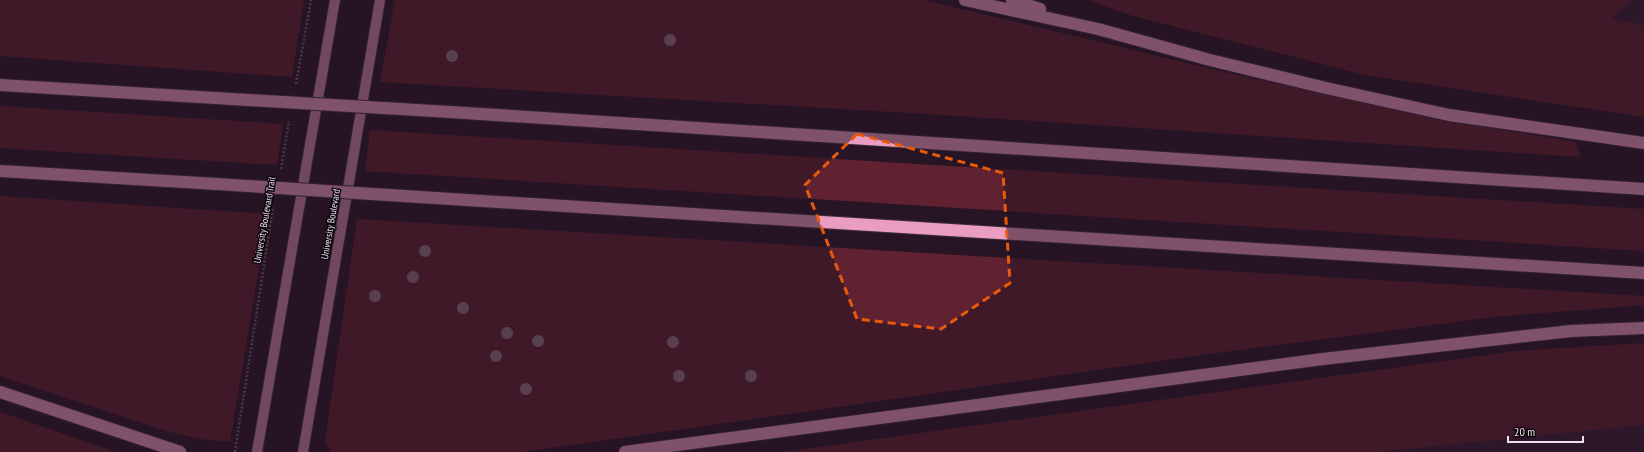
<svg xmlns="http://www.w3.org/2000/svg" width="1644" height="452" font-family="'PT Sans Narrow',sans-serif">
	<style>
		.built { fill: #341d32 }
		.green { fill: #602130 }
		.lines { fill: none; stroke-linecap: round; stroke-linejoin: round }
		.major-casing { stroke: #433140; stroke-width: 12 }
		.highway-casing { stroke: #433140; stroke-width: 14 }
		.path { stroke: #736270; stroke-width: 2.5; stroke-dasharray: 2 2; stroke-linecap: butt }
		.major { stroke: #c987a6; stroke-width: 10 }
		.highway { stroke: #eb9cc2; stroke-width: 12 }
		.highway-bridge-casing { stroke: #433140; stroke-width: 14; stroke-linecap: butt }
		.highway-bridge { stroke: #eb9cc2; stroke-width: 12 }
		.tree { fill: #977580 }
		.marked { fill: none; stroke: #e8590c; stroke-width: 3; stroke-dasharray: 8 5; stroke-linejoin: round }
		.labels { text-anchor: middle; stroke-width: 3; stroke-linejoin: round; paint-order: stroke }
		.street-label { font-size: 10px; fill: #eee0eb; stroke: #0b040a }
	</style>
	<rect width="100%" height="100%" fill="#271424"/>
	<g class="built">
		<polygon points="1517,0 1644,0 1644,26 1611,20"/>
		<polygon points="1644,425 1644,452 1376,452"/>
	</g>
	<g class="green">
		<polygon points="0,0 304,0 292,77 0,56"/>
		<polygon points="395,0 924,0 1249,78 1466,124 1576,142 1580,157 927,114 380,82"/>
		<polygon points="1088,0 1632,0 1611,19 1644,26 1644,117 1365,75 1130,15"/>
		<polygon points="0,106 283,124 277,165 0,148"/>
		<polygon points="370,130 1644,209 1644,251 365,171"/>
		<polygon points="0,196 268,214 230,442 200,439 166,431 0,376"/>
		<polygon points="357,219 1644,296 1644,305 1494,317 1209,354 522,452 332,452 330,451 325,441"/>
		<polygon points="1644,343 1644,425 1376,452 783,452 1516,351"/>
		<polygon points="0,412 116,452 0,452"/>
	</g>
	<g class="lines">
		<g class="major-casing">
			<g id="major">
				<polyline points="257,452 335,0"/>
				<polyline points="303,452 380,0"/>
			</g>
		</g>
		<g class="highway-casing">
			<g id="highway">
				<polyline points="965,0 1098,29 1210,60 1326,88 1449,115 1644,143"/>
				<polyline points="1012,0 1040,9"/>
				<polyline points="0,85 232,99"/>
				<polyline points="450,112 1644,189"/>
				<polyline points="0,171 217,184"/>
				<polyline points="435,198 1644,273"/>
				<polyline points="0,392 180,452"/>
				<polyline points="625,452 1323,359 1571,331 1644,328"/>
			</g>
		</g>
		<g class="path">
			<polyline points="296,84 311,0"/>
			<polyline points="281,169 289,121"/>
			<polyline points="235,452 273,207"/>
		</g>
		<use href="#major" class="major"/>
		<use href="#highway" class="highway"/>
		<g class="highway-bridge-casing">
			<g id="highway-bridge">
				<polyline points="232,99 450,112"/>
				<polyline points="217,184 435,198"/>
			</g>
		</g>
		<use href="#highway-bridge" class="highway-bridge"/>
	</g>
	<g class="tree">
		<circle cx="670" cy="40" r="6"/>
		<circle cx="452" cy="56" r="6"/>
		<circle cx="425" cy="251" r="6"/>
		<circle cx="413" cy="277" r="6"/>
		<circle cx="375" cy="296" r="6"/>
		<circle cx="463" cy="308" r="6"/>
		<circle cx="507" cy="333" r="6"/>
		<circle cx="538" cy="341" r="6"/>
		<circle cx="673" cy="342" r="6"/>
		<circle cx="496" cy="356" r="6"/>
		<circle cx="679" cy="376" r="6"/>
		<circle cx="751" cy="376" r="6"/>
		<circle cx="526" cy="389" r="6"/>
	</g>
	<path d="M0 0H1644V452H0ZM 857,134 L 1003,173 L 1010,283 L 941,329 L 857,319 L 805,185 Z" fill="#271424" fill-opacity=".55" fill-rule="evenodd"/>
	<path class="marked" d="M 857,134 L 1003,173 L 1010,283 L 941,329 L 857,319 L 805,185 Z"/>
	<g class="labels">
		<g class="street-label">
			<text transform="translate(264 220) rotate(-80)" y="4">University Boulevard Trail</text>
			<text transform="translate(330 224) rotate(-80)" y="4">University Boulevard</text>
		</g>
	</g>
	<path d="M1508 436v6h75v-6" fill="none" stroke="#eee0eb" stroke-width="2"/>
	<text x="1514" y="436" font-size="12" fill="#eee0eb" stroke="#0b040a" stroke-width="3" paint-order="stroke">20 m</text>
</svg>
